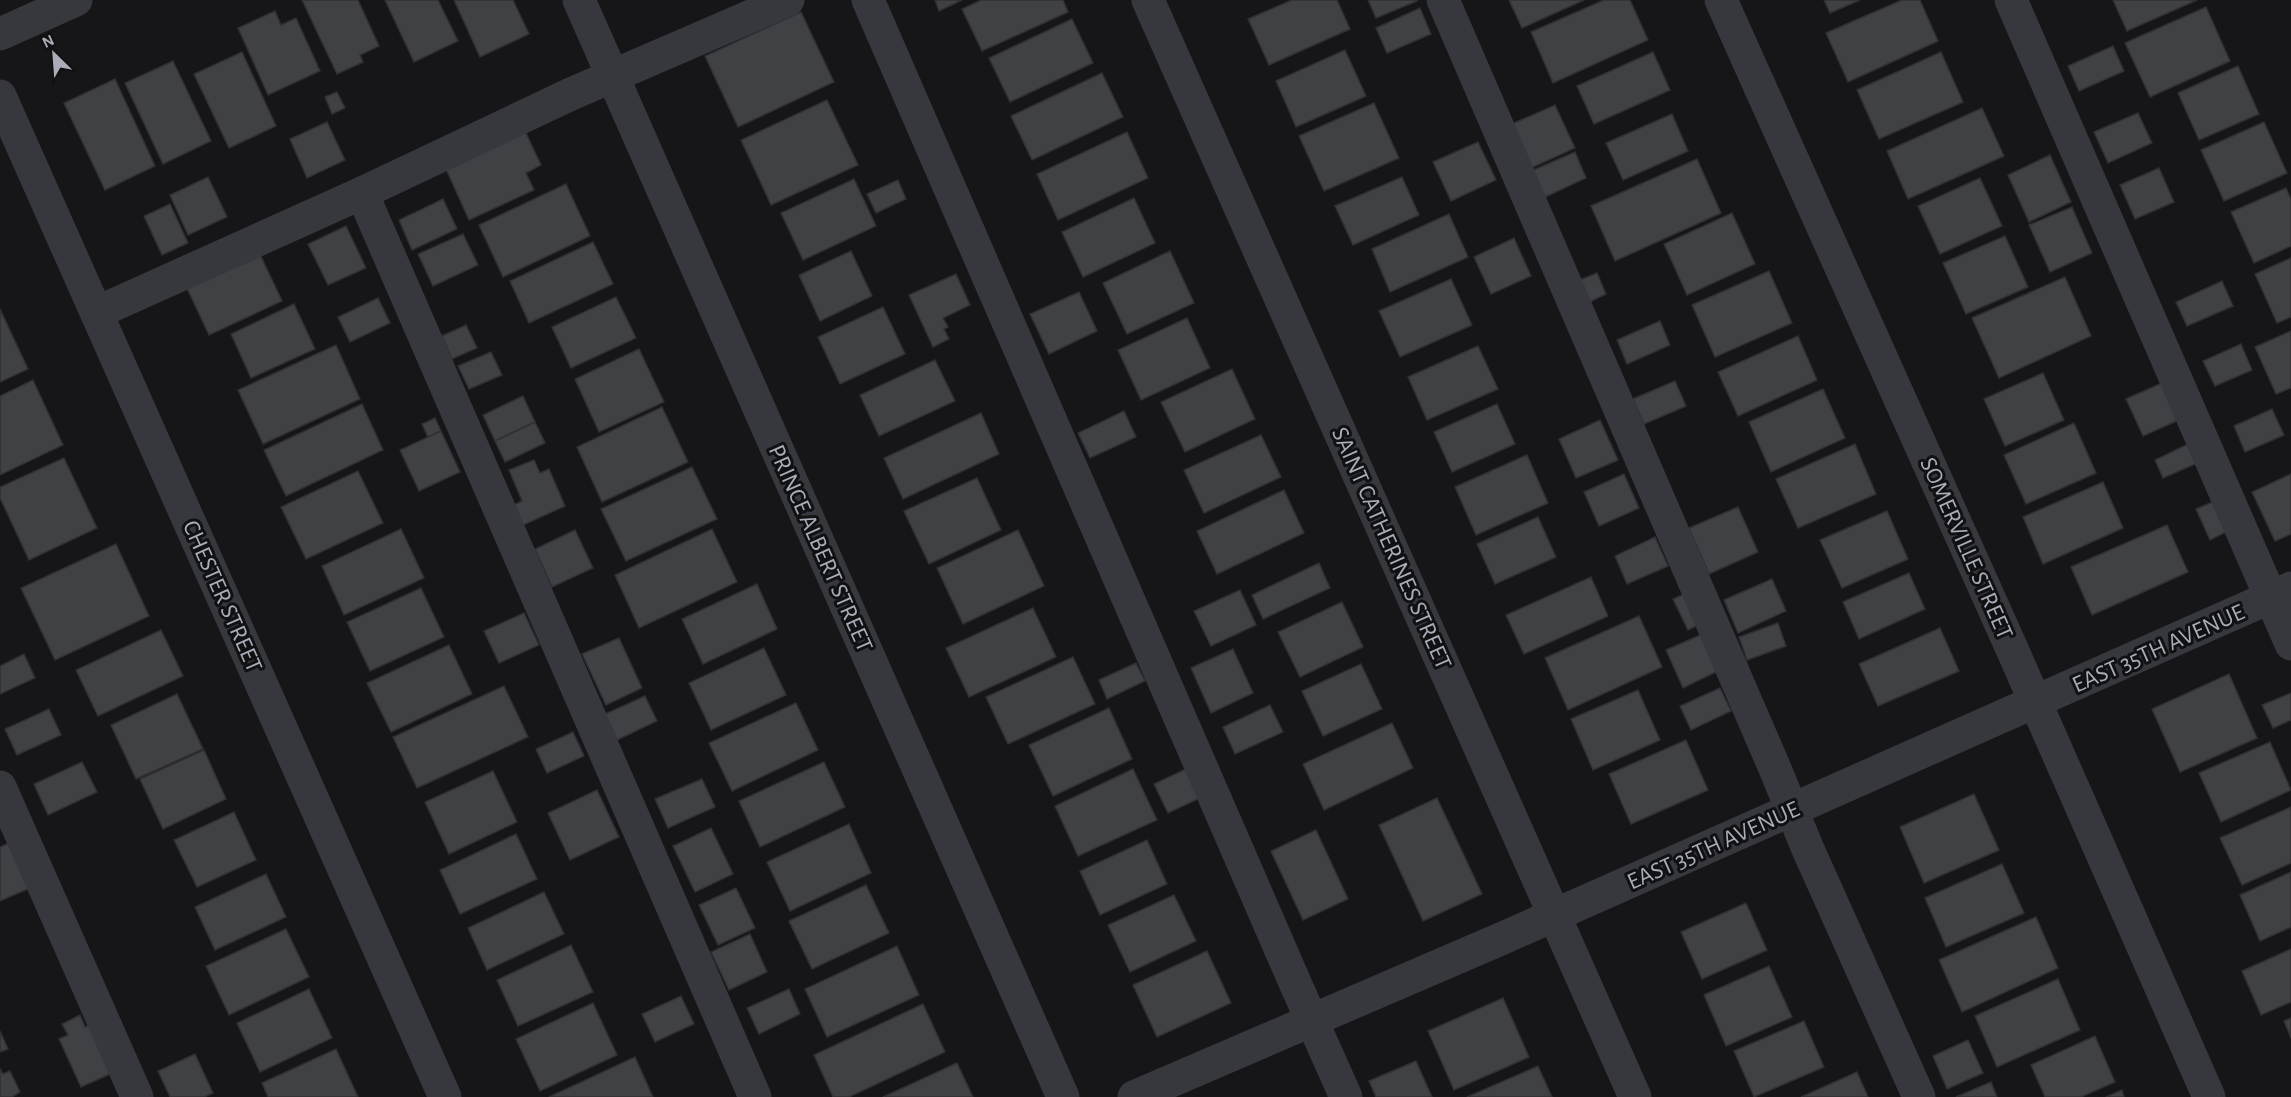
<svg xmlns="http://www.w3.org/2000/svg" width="2291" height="1097" font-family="'Alegreya Sans',sans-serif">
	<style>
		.building { fill: #404145; stroke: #303034; stroke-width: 1.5 }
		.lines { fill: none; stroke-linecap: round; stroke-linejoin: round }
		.minor { stroke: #37383d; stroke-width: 33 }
		.labels { text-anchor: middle; stroke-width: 6; stroke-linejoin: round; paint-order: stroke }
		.street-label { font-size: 24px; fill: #a8adb8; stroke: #111113 }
	</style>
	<rect width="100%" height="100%" fill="#161618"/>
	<g class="building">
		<polygon points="302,0 358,0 379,46 360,55 363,62 337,74"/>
		<polygon points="385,0 438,0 458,41 414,62"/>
		<polygon points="454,0 513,0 529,34 480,57"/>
		<polygon points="935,0 962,0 939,11"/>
		<polygon points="981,0 1063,0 1068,12 982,51 962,9"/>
		<polygon points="1292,0 1337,0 1350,29 1269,65 1248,19"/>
		<polygon points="1368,0 1417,0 1417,1 1376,18"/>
		<polygon points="1509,0 1584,0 1522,28"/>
		<polygon points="1604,0 1630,0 1648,40 1553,83 1531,32"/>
		<polygon points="1824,0 1860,0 1830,13"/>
		<polygon points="1902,0 1920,0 1938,41 1848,82 1826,33"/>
		<polygon points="2113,0 2197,0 2127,31"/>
		<polygon points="2206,7 2230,61 2150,97 2125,43"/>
		<polygon points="1420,8 1431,34 1387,53 1376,28"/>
		<polygon points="275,11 281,25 296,18 320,71 268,95 238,28"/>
		<polygon points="801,12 834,82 738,127 705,56"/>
		<polygon points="1072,19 1093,63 1010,102 989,58"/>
		<polygon points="2113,46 2124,71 2079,91 2068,66"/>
		<polygon points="1345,50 1366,96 1296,127 1276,81"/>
		<polygon points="242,52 276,126 229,148 194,74"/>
		<polygon points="1653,52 1670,90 1594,124 1577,86"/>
		<polygon points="1941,52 1963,102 1879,139 1857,90"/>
		<polygon points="173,61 211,141 163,164 125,83"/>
		<polygon points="2238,66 2259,114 2199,140 2178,93"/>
		<polygon points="1102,73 1123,117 1032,160 1011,116"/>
		<polygon points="115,79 155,166 105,190 64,103"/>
		<polygon points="337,92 345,108 332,114 325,97"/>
		<polygon points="827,100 858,165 771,205 741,140"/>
		<polygon points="1374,103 1399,158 1324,191 1299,136"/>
		<polygon points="1555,105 1575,148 1529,169 1510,125"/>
		<polygon points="1982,108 2004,156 1908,199 1887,151"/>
		<polygon points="2138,113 2152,143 2108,163 2094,132"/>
		<polygon points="1672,114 1688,151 1623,180 1606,143"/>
		<polygon points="327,122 345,160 307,178 290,139"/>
		<polygon points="2264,122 2287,173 2224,201 2201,150"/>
		<polygon points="525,131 541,165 526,173 534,190 469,220 445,167"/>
		<polygon points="1127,132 1148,178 1058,220 1037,174"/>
		<polygon points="1478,142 1496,180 1451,201 1433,162"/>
		<polygon points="1575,152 1586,178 1541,199 1529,172"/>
		<polygon points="2050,155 2071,202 2029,222 2008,175"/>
		<polygon points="1697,159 1721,213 1615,261 1591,206"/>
		<polygon points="2159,168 2174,202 2135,219 2120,185"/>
		<polygon points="208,177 227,217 188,235 170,195"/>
		<polygon points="1402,177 1419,215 1353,245 1335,206"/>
		<polygon points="1980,178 2002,226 1940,254 1918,206"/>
		<polygon points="854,179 876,226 803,260 781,213"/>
		<polygon points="898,180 906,199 876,213 867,194"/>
		<polygon points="566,184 590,236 503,277 479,225"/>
		<polygon points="2286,188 2291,199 2291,246 2254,263 2231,212"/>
		<polygon points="1134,198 1155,243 1083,277 1062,232"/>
		<polygon points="443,199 457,229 412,250 399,220"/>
		<polygon points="170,204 188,243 162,255 144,216"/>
		<polygon points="2072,207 2092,253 2050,272 2029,225"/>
		<polygon points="1732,213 1755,264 1687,295 1664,244"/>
		<polygon points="1449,214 1468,257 1390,292 1372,249"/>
		<polygon points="346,226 366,268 328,285 308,244"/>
		<polygon points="463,234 478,265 433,286 418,254"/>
		<polygon points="2005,236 2028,287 1966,314 1943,263"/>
		<polygon points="1514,238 1531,276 1491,294 1474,257"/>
		<polygon points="593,242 613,284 529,323 510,281"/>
		<polygon points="851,251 872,296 820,321 799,275"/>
		<polygon points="1170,251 1194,303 1127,334 1103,283"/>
		<polygon points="259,252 282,301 209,335 186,286"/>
		<polygon points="2291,258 2291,317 2277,323 2255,274"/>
		<polygon points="1769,271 1792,323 1715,357 1692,305"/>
		<polygon points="1597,273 1606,294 1590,302 1580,280"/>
		<polygon points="956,274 970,305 943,318 948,327 944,329 949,339 933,347 909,295"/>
		<polygon points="2065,277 2091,336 1999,378 1972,318"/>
		<polygon points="1451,279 1472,325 1400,357 1379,311"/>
		<polygon points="2222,281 2233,306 2187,326 2176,302"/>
		<polygon points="1079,292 1097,331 1049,354 1030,314"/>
		<polygon points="616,297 636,338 571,368 552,327"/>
		<polygon points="378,298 390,323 350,342 338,317"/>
		<polygon points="294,304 315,349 251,378 231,334"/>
		<polygon points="883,307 905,354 840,384 818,337"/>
		<polygon points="0,309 28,369 0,382"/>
		<polygon points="1187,318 1210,368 1141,400 1118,350"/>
		<polygon points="1660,321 1670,345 1627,364 1617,340"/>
		<polygon points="466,325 477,348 452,359 442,336"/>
		<polygon points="2291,331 2291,388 2276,394 2255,347"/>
		<polygon points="1798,336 1817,380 1738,416 1718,372"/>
		<polygon points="2241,344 2252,370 2215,386 2203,361"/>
		<polygon points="336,345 360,399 263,444 238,390"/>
		<polygon points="1478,346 1498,389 1427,420 1408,377"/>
		<polygon points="639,349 664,402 599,432 575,379"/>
		<polygon points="491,352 502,375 469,389 458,366"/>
		<polygon points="935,360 955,401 879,436 860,395"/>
		<polygon points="1232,369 1255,419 1185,452 1161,402"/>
		<polygon points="2043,373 2064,420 2005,446 1984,399"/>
		<polygon points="33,380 63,445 0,475 0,396"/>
		<polygon points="1675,381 1686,406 1644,424 1633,399"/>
		<polygon points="2164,382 2181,419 2143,436 2126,399"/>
		<polygon points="1823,389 1845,438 1771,472 1749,422"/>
		<polygon points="523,396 535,422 495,441 483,415"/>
		<polygon points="362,404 383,450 286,496 264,450"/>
		<polygon points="1497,404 1515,444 1452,472 1434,432"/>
		<polygon points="662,407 688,462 602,502 577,447"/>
		<polygon points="2272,409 2284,435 2245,452 2234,426"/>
		<polygon points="1124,411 1136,437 1090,458 1078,433"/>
		<polygon points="981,413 999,454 903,499 884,458"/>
		<polygon points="435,418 441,431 428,437 422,424"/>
		<polygon points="1600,420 1618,460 1576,478 1559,439"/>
		<polygon points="535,422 545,443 505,462 495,441"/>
		<polygon points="2074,423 2096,473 2026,504 2004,455"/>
		<polygon points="441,431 460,472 419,491 400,450"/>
		<polygon points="1261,435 1281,477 1204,513 1184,470"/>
		<polygon points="1855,444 1876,494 1798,528 1776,479"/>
		<polygon points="2188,444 2197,463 2163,478 2155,460"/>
		<polygon points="1527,455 1548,503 1476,535 1455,487"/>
		<polygon points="64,458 97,528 29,560 0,498 0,487"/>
		<polygon points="534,460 540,473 549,469 565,506 521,526 512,506 522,501 509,470"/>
		<polygon points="692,467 717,519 626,561 601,509"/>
		<polygon points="358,471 383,523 306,559 281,507"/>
		<polygon points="1624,474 1639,508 1599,526 1584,492"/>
		<polygon points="2291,474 2291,534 2275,541 2252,492"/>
		<polygon points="977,478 1001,530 929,564 904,511"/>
		<polygon points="2103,482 2123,528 2043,564 2023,517"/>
		<polygon points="1284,490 1304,533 1217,574 1197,531"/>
		<polygon points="2215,501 2228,531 2210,540 2196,509"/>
		<polygon points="1738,507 1758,552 1709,574 1689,528"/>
		<polygon points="1887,511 1908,559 1842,588 1820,540"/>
		<polygon points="1538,517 1556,557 1495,584 1477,544"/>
		<polygon points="2167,525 2188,572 2092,615 2071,567"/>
		<polygon points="401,529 424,578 344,615 322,566"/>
		<polygon points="712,529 737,582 639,628 615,575"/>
		<polygon points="575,530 593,568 552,587 535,549"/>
		<polygon points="1018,530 1044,586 963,624 937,568"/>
		<polygon points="1655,537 1668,566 1627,584 1615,556"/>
		<polygon points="116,544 149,616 55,660 21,588"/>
		<polygon points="1319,563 1330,588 1263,619 1252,595"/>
		<polygon points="1909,573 1925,609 1859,639 1843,602"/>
		<polygon points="1591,577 1608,616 1524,654 1506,615"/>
		<polygon points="1772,579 1786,611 1738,633 1724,600"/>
		<polygon points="757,584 777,629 703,664 682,619"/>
		<polygon points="421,588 444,637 370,671 347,622"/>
		<polygon points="1240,590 1256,625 1211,646 1194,611"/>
		<polygon points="1691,591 1705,622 1688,630 1673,599"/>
		<polygon points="1342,602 1363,647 1300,677 1278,632"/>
		<polygon points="1033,608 1056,657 969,697 946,648"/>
		<polygon points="524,613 539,645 499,663 484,631"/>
		<polygon points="1639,616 1662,667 1568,710 1545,658"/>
		<polygon points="1778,623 1786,646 1747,660 1739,637"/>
		<polygon points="1940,628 1959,671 1878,706 1859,664"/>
		<polygon points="161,630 183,676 98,716 76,670"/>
		<polygon points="1705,633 1722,669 1683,688 1666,650"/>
		<polygon points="619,638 642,688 606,705 582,654"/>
		<polygon points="449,645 472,694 391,732 367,683"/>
		<polygon points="764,648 786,695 711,730 689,683"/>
		<polygon points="1233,649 1253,693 1211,713 1191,668"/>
		<polygon points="24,654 35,678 0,694 0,666"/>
		<polygon points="1073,657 1095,704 1008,744 986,697"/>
		<polygon points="1136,663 1145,681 1107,699 1099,680"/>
		<polygon points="1361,664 1382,709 1323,736 1302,691"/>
		<polygon points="2229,674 2257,738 2180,772 2152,709"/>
		<polygon points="504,686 528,737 417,788 393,737"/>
		<polygon points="1720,688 1731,711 1691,730 1680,706"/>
		<polygon points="1638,690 1660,740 1593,770 1571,719"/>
		<polygon points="2291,693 2291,720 2273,728 2262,705"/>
		<polygon points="177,694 203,749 136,779 111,725"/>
		<polygon points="645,696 657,721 617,740 605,714"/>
		<polygon points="796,703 818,750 732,791 709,743"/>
		<polygon points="1270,705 1283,732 1235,754 1223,727"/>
		<polygon points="1109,708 1132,759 1053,796 1029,745"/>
		<polygon points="49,709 61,735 17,755 5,729"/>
		<polygon points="1392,723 1413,768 1324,810 1303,764"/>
		<polygon points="573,732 584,756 547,773 536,749"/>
		<polygon points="1686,740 1708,790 1631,824 1609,774"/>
		<polygon points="2270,742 2291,790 2221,822 2199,773"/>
		<polygon points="204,750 226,799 163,829 140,779"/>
		<polygon points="82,762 97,792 48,815 34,784"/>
		<polygon points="824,762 845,807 760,847 739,801"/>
		<polygon points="1133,769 1157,820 1078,856 1055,806"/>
		<polygon points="1186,769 1200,798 1168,813 1154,784"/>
		<polygon points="493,771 517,822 449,854 425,802"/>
		<polygon points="702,779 715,807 668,828 655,799"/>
		<polygon points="597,790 619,837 570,860 548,813"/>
		<polygon points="1974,794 1999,850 1924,883 1900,827"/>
		<polygon points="1437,798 1482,894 1423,921 1379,825"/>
		<polygon points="2291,807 2291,863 2242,885 2220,838"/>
		<polygon points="234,812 256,860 197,887 174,840"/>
		<polygon points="849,824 871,873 790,911 767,862"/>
		<polygon points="711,828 733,874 695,892 673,846"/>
		<polygon points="1316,830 1348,899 1303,920 1271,851"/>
		<polygon points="516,834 537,879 460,914 440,870"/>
		<polygon points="1147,840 1167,884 1100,915 1080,871"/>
		<polygon points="9,843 30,888 0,901 0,847"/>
		<polygon points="2002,864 2024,913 1946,947 1925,898"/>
		<polygon points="2291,872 2291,927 2260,941 2240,895"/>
		<polygon points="266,874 286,917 215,950 195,907"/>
		<polygon points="866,885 889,933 812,969 789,921"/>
		<polygon points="736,888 755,928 718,945 699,905"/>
		<polygon points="544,892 564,934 487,970 468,928"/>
		<polygon points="1174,895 1196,941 1130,972 1108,925"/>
		<polygon points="1746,903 1767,950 1702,979 1681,932"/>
		<polygon points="2036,917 2058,968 1962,1012 1939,960"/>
		<polygon points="286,929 309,977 229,1015 206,966"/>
		<polygon points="750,934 767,972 729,990 711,952"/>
		<polygon points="571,945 593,992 518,1026 497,980"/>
		<polygon points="897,946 919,995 827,1037 805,989"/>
		<polygon points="2291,949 2291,1002 2261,1015 2242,971"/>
		<polygon points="1207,951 1231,1003 1157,1037 1133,985"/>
		<polygon points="1769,966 1792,1017 1726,1046 1704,995"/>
		<polygon points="2058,979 2080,1030 1997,1067 1975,1016"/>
		<polygon points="309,989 332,1038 260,1072 237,1023"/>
		<polygon points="789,989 800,1014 759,1034 747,1008"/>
		<polygon points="681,996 694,1024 655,1042 642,1014"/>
		<polygon points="1503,998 1529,1057 1454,1090 1428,1031"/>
		<polygon points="593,1003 617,1055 540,1091 516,1039"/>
		<polygon points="923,1004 945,1052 849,1097 833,1097 814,1055"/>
		<polygon points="80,1015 85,1027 97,1022 119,1070 81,1087 59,1039 68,1035 62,1024"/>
		<polygon points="2291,1018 2291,1038 2284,1021"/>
		<polygon points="1804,1021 1824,1067 1754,1097 1734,1051"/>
		<polygon points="0,1031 8,1049 0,1052"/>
		<polygon points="2095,1036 2115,1082 2081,1097 2045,1097 2031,1065"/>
		<polygon points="1968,1040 1983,1073 1947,1089 1933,1056"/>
		<polygon points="336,1049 358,1097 268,1097 262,1083"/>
		<polygon points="195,1054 213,1093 204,1097 170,1097 158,1071"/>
		<polygon points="635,1057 653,1097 549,1097"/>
		<polygon points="1416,1061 1432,1097 1376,1097 1369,1081"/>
		<polygon points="957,1063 973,1097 883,1097"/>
		<polygon points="1538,1066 1552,1097 1467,1097"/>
		<polygon points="0,1069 3,1074 10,1071 20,1092 12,1097 0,1097"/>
		<polygon points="1857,1072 1868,1097 1801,1097"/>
		<polygon points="1991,1082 1997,1097 1956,1097"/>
		<polygon points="2122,1090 2124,1097 2106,1097"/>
	</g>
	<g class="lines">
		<g class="minor">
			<polyline points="579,0 1063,1097"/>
			<polyline points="868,0 1296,985 1346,1097"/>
			<polyline points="1148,0 1635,1097"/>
			<polyline points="1443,0 1776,771 1807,847 1919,1097"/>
			<polyline points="1721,0 2012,649 2209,1097"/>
			<polyline points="2011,0 2291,644"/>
			<polyline points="0,34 76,0"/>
			<polyline points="0,96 445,1097"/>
			<polyline points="362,193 755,1097"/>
			<polyline points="98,312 362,193 571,94 788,0"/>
			<polyline points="0,787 137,1097"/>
			<polyline points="1134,1097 1503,938 2291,588"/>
		</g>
	</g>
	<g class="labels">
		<g class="street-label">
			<text transform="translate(821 548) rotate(66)" y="8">PRINCE ALBERT STREET</text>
			<text transform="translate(1392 548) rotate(66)" y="8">SAINT CATHERINES STREET</text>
			<text transform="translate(1967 548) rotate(66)" y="8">SOMERVILLE STREET</text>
			<text transform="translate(223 596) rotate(66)" y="8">CHESTER STREET</text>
			<text transform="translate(2158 648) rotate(-24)" y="8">EAST 35TH AVENUE</text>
			<text transform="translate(1713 845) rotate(-24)" y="8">EAST 35TH AVENUE</text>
		</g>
	</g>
	<g transform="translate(54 54) rotate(335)" stroke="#111113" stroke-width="4.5" paint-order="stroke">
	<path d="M0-4.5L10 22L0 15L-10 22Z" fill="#a8adb8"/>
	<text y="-9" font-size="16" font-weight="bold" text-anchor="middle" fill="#a8adb8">N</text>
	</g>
</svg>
